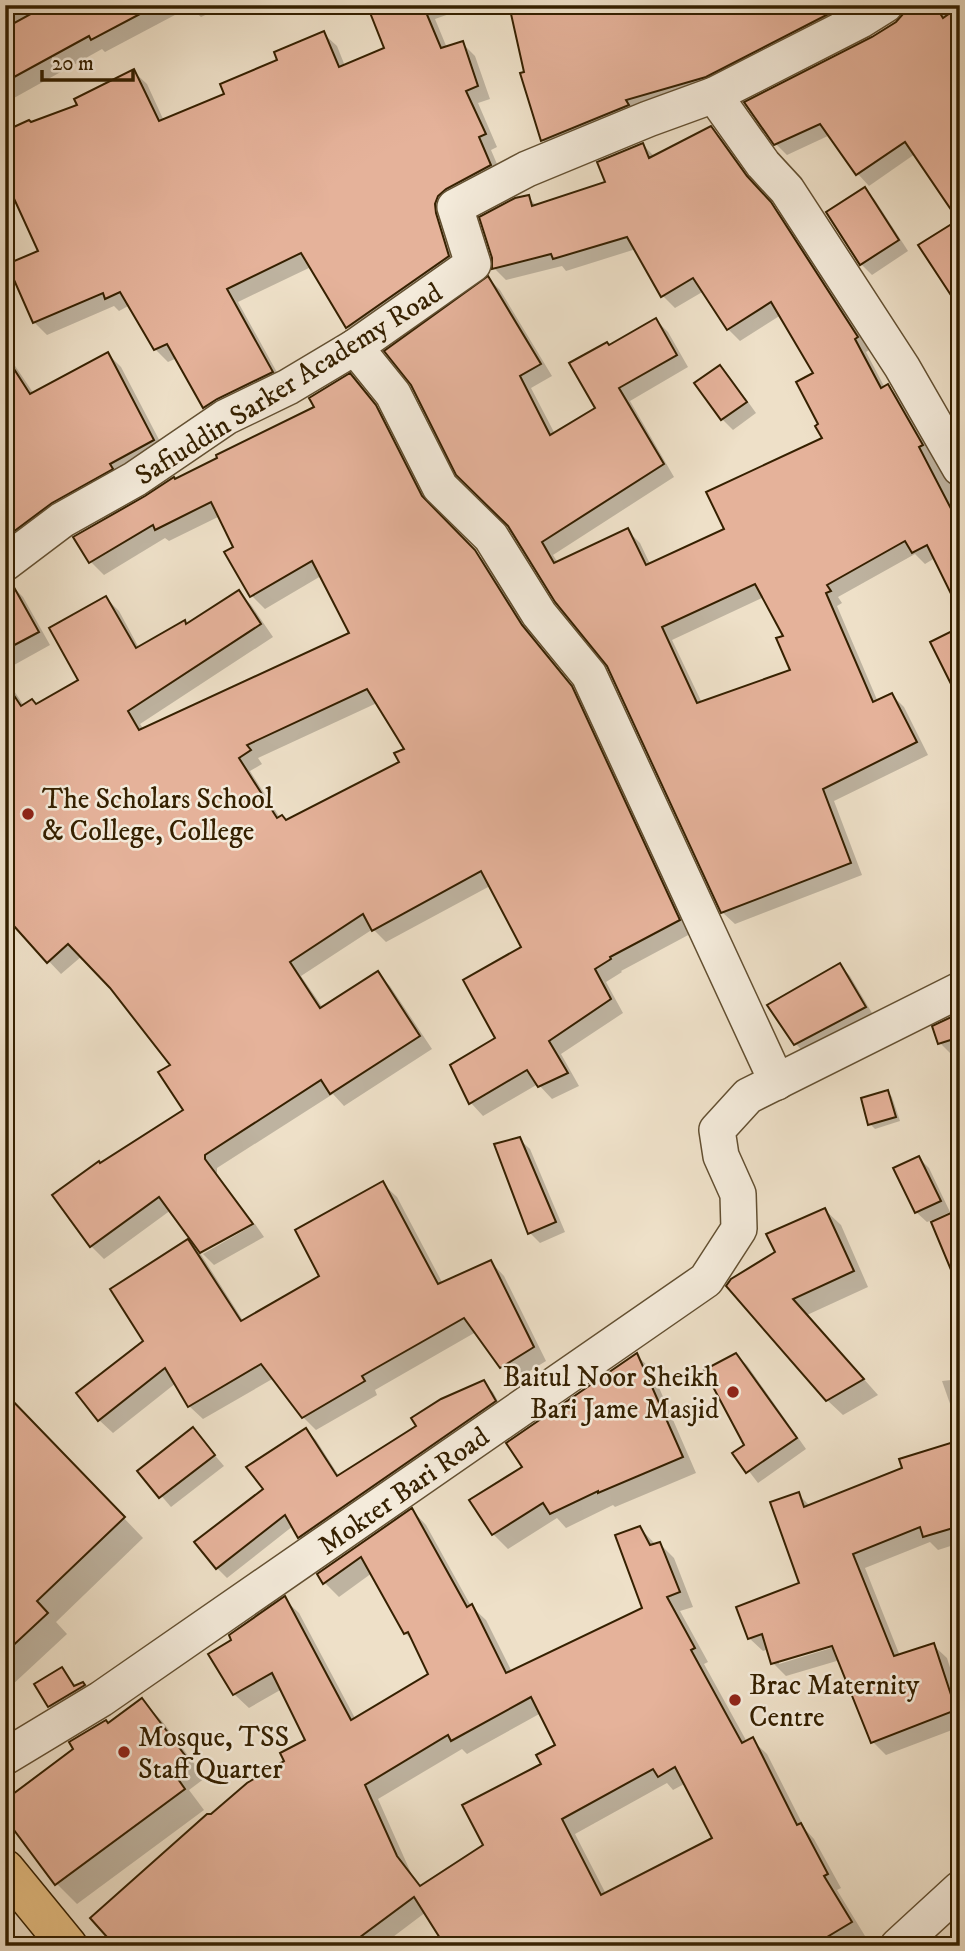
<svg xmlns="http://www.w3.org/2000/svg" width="965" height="1951" font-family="'IM FELL DW Pica',serif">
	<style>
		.shadow { fill: #0003; fill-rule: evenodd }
		.building { fill: #e5b29a; stroke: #352000; stroke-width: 2; fill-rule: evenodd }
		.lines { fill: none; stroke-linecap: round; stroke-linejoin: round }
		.minor-casing { stroke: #635032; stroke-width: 38 }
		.highway-casing { stroke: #352000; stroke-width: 41 }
		.minor { stroke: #f4ebdb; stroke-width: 35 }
		.highway { stroke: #e7c084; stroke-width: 38 }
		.poi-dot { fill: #8f2418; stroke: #f4ebdb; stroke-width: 2.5 }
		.labels { text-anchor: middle; stroke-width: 5; stroke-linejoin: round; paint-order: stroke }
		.street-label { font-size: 28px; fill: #352000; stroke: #f4ebdb }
		.poi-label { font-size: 28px; fill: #352000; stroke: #f4ebdb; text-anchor: start }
	</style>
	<rect width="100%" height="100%" fill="#eee0c8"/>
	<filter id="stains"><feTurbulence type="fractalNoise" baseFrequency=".00286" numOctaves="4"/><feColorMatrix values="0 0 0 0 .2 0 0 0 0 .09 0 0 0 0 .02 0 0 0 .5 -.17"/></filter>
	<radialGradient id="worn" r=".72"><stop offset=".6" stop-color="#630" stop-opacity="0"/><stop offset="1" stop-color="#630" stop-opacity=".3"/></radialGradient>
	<g class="shadow">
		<polygon points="5,5 227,5 201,17 190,7 105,52 102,49 5,103"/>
		<polygon points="368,5 475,5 435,19 447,48 462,43 475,56 490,99 478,103 497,147 491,150 503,178 458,202 461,269 361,340 348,327 311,267 238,302 284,385 217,420 204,407 177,358 168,362 155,349 130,305 119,311 114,306 47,335 34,322 111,223 16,199 5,203 5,133 79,106 134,72 147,84 164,121 226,95 324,34 337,46 345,66 387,49"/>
		<polygon points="715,5 864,5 555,153 543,140 523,74"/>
		<polygon points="917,5 960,5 960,219 915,154 869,186 858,174 830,135 787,155 775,143 872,39 897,23"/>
		<path d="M 711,128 L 723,140 L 758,190 L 783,217 L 869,350 L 866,352 L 885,388 L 888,386 L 900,398 L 952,487 L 960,490 L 960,608 L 935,558 L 925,564 L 915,554 L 838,597 L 842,603 L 837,606 L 878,702 L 892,695 L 904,707 L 928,755 L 834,801 L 862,875 L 735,924 L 722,912 L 609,665 L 509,525 L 488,278 L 500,290 L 552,376 L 531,388 L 555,434 L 597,409 L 609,346 L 656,320 L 668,332 L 688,367 L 630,401 L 674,477 L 553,555 L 558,563 L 628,531 L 640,543 L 650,564 L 726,530 L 825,439 L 821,424 L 816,373 L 781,315 L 740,341 L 728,329 L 704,291 L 675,308 L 662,295 L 636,249 L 566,271 L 562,266 L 506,280 L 494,268 L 528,197 L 537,206 L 608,184 L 643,145 L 655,157 ZM 764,597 L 785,636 L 792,671 L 702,703 L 672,640 Z"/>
		<polygon points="865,189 875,200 908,251 872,275 861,264"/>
		<polygon points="5,351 34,394 108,354 121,367 166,453 5,560"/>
		<polygon points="720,367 730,377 756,413 733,430 722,419 697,384"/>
		<path d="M 350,375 L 388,420 L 435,511 L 488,565 L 535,640 L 584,701 L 692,933 L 621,971 L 622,972 L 606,982 L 623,1013 L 561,1054 L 579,1086 L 552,1099 L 538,1084 L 483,1116 L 471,1103 L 452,1066 L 498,1038 L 523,947 L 490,886 L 386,942 L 373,929 L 301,976 L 323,1008 L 377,973 L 390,986 L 432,1049 L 344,1106 L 333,1094 L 217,1168 L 217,1174 L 253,1222 L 200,1253 L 244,1322 L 321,1276 L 383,1184 L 397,1197 L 443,1284 L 491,1262 L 504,1276 L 546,1361 L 515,1380 L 501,1367 L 476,1332 L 375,1390 L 377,1395 L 316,1430 L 303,1417 L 274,1378 L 203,1419 L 189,1406 L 176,1383 L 113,1433 L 99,1420 L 145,1341 L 188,1241 L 199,1253 L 201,1251 L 171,1210 L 104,1259 L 91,1246 L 54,1195 L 185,1110 L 172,1065 L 111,987 L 82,956 L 61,974 L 5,915 L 5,677 L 24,706 L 37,706 L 81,681 L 106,598 L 119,611 L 139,648 L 187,625 L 239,592 L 251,605 L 273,637 L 140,724 L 144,730 L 351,634 L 321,576 L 265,609 L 252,596 L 227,553 L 235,548 L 220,516 L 169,541 L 165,538 L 104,575 L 91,562 L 76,537 L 175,480 L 317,408 ZM 377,703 L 406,749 L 401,763 L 286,821 L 280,818 L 250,771 L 262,764 L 258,758 Z"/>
		<polygon points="5,583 10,584 23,597 50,645 5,670"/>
		<polygon points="960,790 960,805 954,793"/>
		<polygon points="840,965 850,976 875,1018 806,1055 796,1044 770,1005"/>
		<polygon points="960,1015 960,1052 952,1055 940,1043"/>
		<polygon points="888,1092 892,1097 900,1121 875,1129 870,1124"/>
		<polygon points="519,1139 530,1149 565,1232 540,1243 530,1233"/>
		<polygon points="919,1158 929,1168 950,1212 933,1220 934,1223 953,1214 960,1221 960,1275 953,1268 932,1220 927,1222 916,1212"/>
		<polygon points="825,1210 841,1225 868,1287 807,1315 878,1395 843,1415 827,1400 777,1253"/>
		<polygon points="255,1224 264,1237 214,1265 203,1254"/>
		<polygon points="636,1355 651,1369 696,1473 615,1507 613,1505 566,1528 557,1518 508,1549 493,1534"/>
		<polygon points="736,1355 747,1365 806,1449 758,1483 735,1453 746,1446"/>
		<polygon points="960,1379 960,1432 942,1381"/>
		<polygon points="483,1382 493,1392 504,1412 309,1547 299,1537 293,1526 227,1578 217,1568 265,1489 306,1430 316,1440 339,1476"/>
		<polygon points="5,1394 143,1538 56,1622 67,1634 11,1686 5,1681"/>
		<polygon points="193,1430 224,1466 171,1507 140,1471"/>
		<path d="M 960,1442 L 960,1543 L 938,1550 L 930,1542 L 865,1568 L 900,1656 L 933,1645 L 947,1658 L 960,1699 L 960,1727 L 886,1755 L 873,1742 L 840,1660 L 786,1676 L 773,1663 L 769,1649 L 763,1651 L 749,1638 L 801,1584 L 798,1494 L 810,1506 L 904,1469 ZM 840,1641 L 841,1645 L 779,1664 L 779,1660 Z"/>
		<path d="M 412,1510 L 426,1525 L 471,1606 L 486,1620 L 512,1672 L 645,1609 L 640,1528 L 656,1545 L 660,1544 L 674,1558 L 693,1607 L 680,1611 L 708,1662 L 704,1664 L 747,1742 L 752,1740 L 767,1754 L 805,1829 L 814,1839 L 841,1888 L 837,1890 L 865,1936 L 849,1946 L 447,1946 L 426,1912 L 381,1946 L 117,1946 L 212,1816 L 286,1762 L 307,1741 L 282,1689 L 249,1708 L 234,1694 L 234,1641 L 284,1599 L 299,1613 L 356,1720 L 430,1675 L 414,1642 L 405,1633 L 372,1573 L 339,1597 L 325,1583 L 320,1574 ZM 541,1713 L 557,1746 L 485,1846 L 422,1887 L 411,1873 L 378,1799 L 462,1749 L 467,1754 ZM 667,1783 L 673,1790 L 686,1783 L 714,1839 L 606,1894 L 575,1834 Z"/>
		<polygon points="62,1669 77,1687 83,1684 94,1696 60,1717 49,1706 36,1684"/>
		<polygon points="142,1701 162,1721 205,1778 189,1790 204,1810 77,1904 57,1884 5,1815 109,1725"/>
	</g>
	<g class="building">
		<polygon points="47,5 157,5 91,40 89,36 5,82 5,28"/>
		<polygon points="367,5 423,5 441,48 463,41 478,86 466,91 486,134 479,137 491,165 446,189 438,196 435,204 436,213 449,256 346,328 301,253 227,289 273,372 217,399 203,408 167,344 154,350 120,292 105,299 103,293 33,323 7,264 38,251 5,179 5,131 29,120 31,122 77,105 74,99 134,69 159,121 224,94 220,84 277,60 274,52 324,31 339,67 384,48"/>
		<polygon points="509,5 846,5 706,77 626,100 629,105 541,141 520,73 524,72"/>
		<polygon points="905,5 935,5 943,18 960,6 960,309 918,245 958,220 905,142 856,175 820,124 774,145 744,102 872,37 896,22 903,14"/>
		<path d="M 711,126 L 747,176 L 771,202 L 858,337 L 855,339 L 881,388 L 888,384 L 923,445 L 919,447 L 960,526 L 960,612 L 927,545 L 912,553 L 905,541 L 827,585 L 831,591 L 826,593 L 873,702 L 892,693 L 917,742 L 823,789 L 851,863 L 721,913 L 607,666 L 555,602 L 508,526 L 456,475 L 411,385 L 384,351 L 488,276 L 541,364 L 520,376 L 550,435 L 595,408 L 569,363 L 607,342 L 609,345 L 656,318 L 677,355 L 619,388 L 664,464 L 542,542 L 554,563 L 628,528 L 646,565 L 724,529 L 706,492 L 822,438 L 815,426 L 818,424 L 796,382 L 813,373 L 771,302 L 727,330 L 693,278 L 661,297 L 627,237 L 553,259 L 551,254 L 492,269 L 492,258 L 479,217 L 515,198 L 529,195 L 532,206 L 605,182 L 597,162 L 643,143 L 649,158 ZM 755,584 L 783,636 L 776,638 L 790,670 L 697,703 L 662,627 Z"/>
		<polygon points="865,187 899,240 860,265 826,212"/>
		<polygon points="108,352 154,440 110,464 113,469 52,503 5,538 5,355 30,394"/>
		<polygon points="720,365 747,402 721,420 694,383"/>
		<path d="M 350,373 L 376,405 L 422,496 L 475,550 L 522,625 L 572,686 L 680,920 L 610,957 L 611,959 L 595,969 L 611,999 L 549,1041 L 568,1073 L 538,1087 L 527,1070 L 469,1104 L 450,1065 L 495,1038 L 463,980 L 521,947 L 481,871 L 372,931 L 363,914 L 290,962 L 320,1008 L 378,971 L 420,1036 L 330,1094 L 321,1080 L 205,1155 L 205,1159 L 253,1224 L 200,1253 L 159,1197 L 90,1247 L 52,1195 L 99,1161 L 100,1163 L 183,1110 L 158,1072 L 170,1065 L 110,988 L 68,944 L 47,963 L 5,916 L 5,682 L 21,706 L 32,699 L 36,704 L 78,680 L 49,628 L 106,596 L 136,648 L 185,620 L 186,624 L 239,590 L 261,624 L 128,711 L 139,730 L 349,633 L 312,561 L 250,597 L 224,552 L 233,547 L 211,502 L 155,530 L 153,525 L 89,563 L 73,537 L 145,496 L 174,477 L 175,479 L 217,458 L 216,455 L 314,407 L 309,398 ZM 367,689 L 404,749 L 394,753 L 399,762 L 286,820 L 282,815 L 277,818 L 239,758 L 251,750 L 247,745 Z"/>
		<polygon points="11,582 39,632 5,650 5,583"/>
		<polygon points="960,627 960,702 930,642"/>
		<polygon points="840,963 866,1007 794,1045 767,1005"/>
		<polygon points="960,1013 960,1037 938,1044 932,1026"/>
		<polygon points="888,1090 896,1117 868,1125 861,1098"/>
		<polygon points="520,1137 556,1222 528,1234 494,1144"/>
		<polygon points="919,1156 941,1201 915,1213 893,1168"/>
		<polygon points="383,1181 438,1284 491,1260 534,1347 500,1368 464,1318 362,1376 365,1381 302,1418 261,1364 188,1407 165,1368 98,1421 76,1393 143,1341 110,1289 188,1239 241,1321 319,1276 295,1230"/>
		<polygon points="825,1208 854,1271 793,1299 864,1379 826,1401 726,1286 731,1279 775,1252 766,1234"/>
		<polygon points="953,1212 960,1228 959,1289 931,1222"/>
		<polygon points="637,1353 683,1457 598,1493 598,1491 550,1514 543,1503 492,1535 469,1500 522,1467 506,1443"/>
		<polygon points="736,1353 797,1438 746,1473 732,1453 744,1445 704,1370"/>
		<polygon points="484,1380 496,1401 298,1538 285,1515 216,1569 194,1542 263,1489 246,1467 306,1428 337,1476 416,1426 411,1418 441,1399"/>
		<polygon points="5,1393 125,1517 37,1601 48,1613 5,1653"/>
		<polygon points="193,1427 215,1455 159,1498 137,1471"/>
		<polygon points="960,1440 960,1526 923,1537 920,1527 853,1554 894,1656 934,1643 956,1710 871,1743 832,1646 771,1664 762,1634 748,1639 736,1607 799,1583 770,1502 799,1492 804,1507 902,1468 899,1459"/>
		<path d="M 412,1508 L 467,1607 L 472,1604 L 506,1673 L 642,1608 L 615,1535 L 640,1526 L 650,1545 L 660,1542 L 680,1592 L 667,1597 L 695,1648 L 691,1650 L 742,1743 L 753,1737 L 797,1825 L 801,1823 L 828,1874 L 824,1876 L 852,1922 L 812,1946 L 445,1946 L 414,1897 L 348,1946 L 115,1946 L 90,1918 L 207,1814 L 211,1814 L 247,1783 L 284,1761 L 280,1753 L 305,1740 L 272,1673 L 233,1695 L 208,1654 L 231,1640 L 229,1635 L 285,1596 L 351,1720 L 428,1674 L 408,1632 L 404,1634 L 361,1557 L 323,1584 L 317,1574 ZM 531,1697 L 555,1745 L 536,1755 L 541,1764 L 462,1805 L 483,1845 L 420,1886 L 397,1856 L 365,1785 L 448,1735 L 451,1741 ZM 675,1767 L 712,1838 L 601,1895 L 562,1819 L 653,1769 L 658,1777 Z"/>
		<polygon points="62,1667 74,1686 83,1682 85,1685 48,1707 34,1684"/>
		<polygon points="142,1698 187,1758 171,1769 185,1789 55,1885 5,1818 5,1800 73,1749 69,1742 106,1720 108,1723"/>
	</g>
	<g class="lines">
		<g class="minor-casing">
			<g id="minor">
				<polyline points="714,95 763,164 787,190 902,367 960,468"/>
				<polyline points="355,347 393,394 440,487 491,537 539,614 589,675 777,1082"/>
				<polyline points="5,563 62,520 135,479 226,417 288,387 355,347 473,264 455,207 527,169 648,119 714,95 861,20 885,5"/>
				<polyline points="5,1757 101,1699 706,1280 739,1229 738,1194 721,1156 717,1130 748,1096 960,990"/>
				<polyline points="898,1946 960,1889"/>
			</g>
		</g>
		<g class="highway-casing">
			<polyline id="highway" points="5,1869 68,1946"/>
		</g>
		<use href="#minor" class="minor"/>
		<use href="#highway" class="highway"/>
	</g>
	<g class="poi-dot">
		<circle cx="28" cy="814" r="7"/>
		<circle cx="733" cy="1392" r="7"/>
		<circle cx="735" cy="1700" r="7"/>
		<circle cx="124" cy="1752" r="7"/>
	</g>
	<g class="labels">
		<g class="street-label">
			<text transform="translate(288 383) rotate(-32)" y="10">Safiuddin Sarker Academy Road</text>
			<text transform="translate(403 1490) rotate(-35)" y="10">Mokter Bari Road</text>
		</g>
		<g class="poi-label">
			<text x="42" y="808">The Scholars School<tspan x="42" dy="32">&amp; College, College</tspan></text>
			<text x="719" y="1386" text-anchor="end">Baitul Noor Sheikh<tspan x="719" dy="32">Bari Jame Masjid</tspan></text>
			<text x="749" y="1694">Brac Maternity<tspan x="749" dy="32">Centre</tspan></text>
			<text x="138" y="1746">Mosque, TSS<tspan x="138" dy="32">Staff Quarter</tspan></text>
		</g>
	</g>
	<rect width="965" height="1951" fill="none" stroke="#eee0c8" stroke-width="28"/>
	<rect x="7" y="7" width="951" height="1937" fill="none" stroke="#352000" stroke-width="3.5"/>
	<rect x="14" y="14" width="937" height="1923" fill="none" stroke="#352000" stroke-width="2"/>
	<path d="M42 70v10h91v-10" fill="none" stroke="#352000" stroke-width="3.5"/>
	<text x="52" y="70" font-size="21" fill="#352000" stroke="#f4ebdb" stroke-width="5" paint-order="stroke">20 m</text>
	<rect width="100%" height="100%" filter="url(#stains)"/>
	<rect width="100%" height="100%" fill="url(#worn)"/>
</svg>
